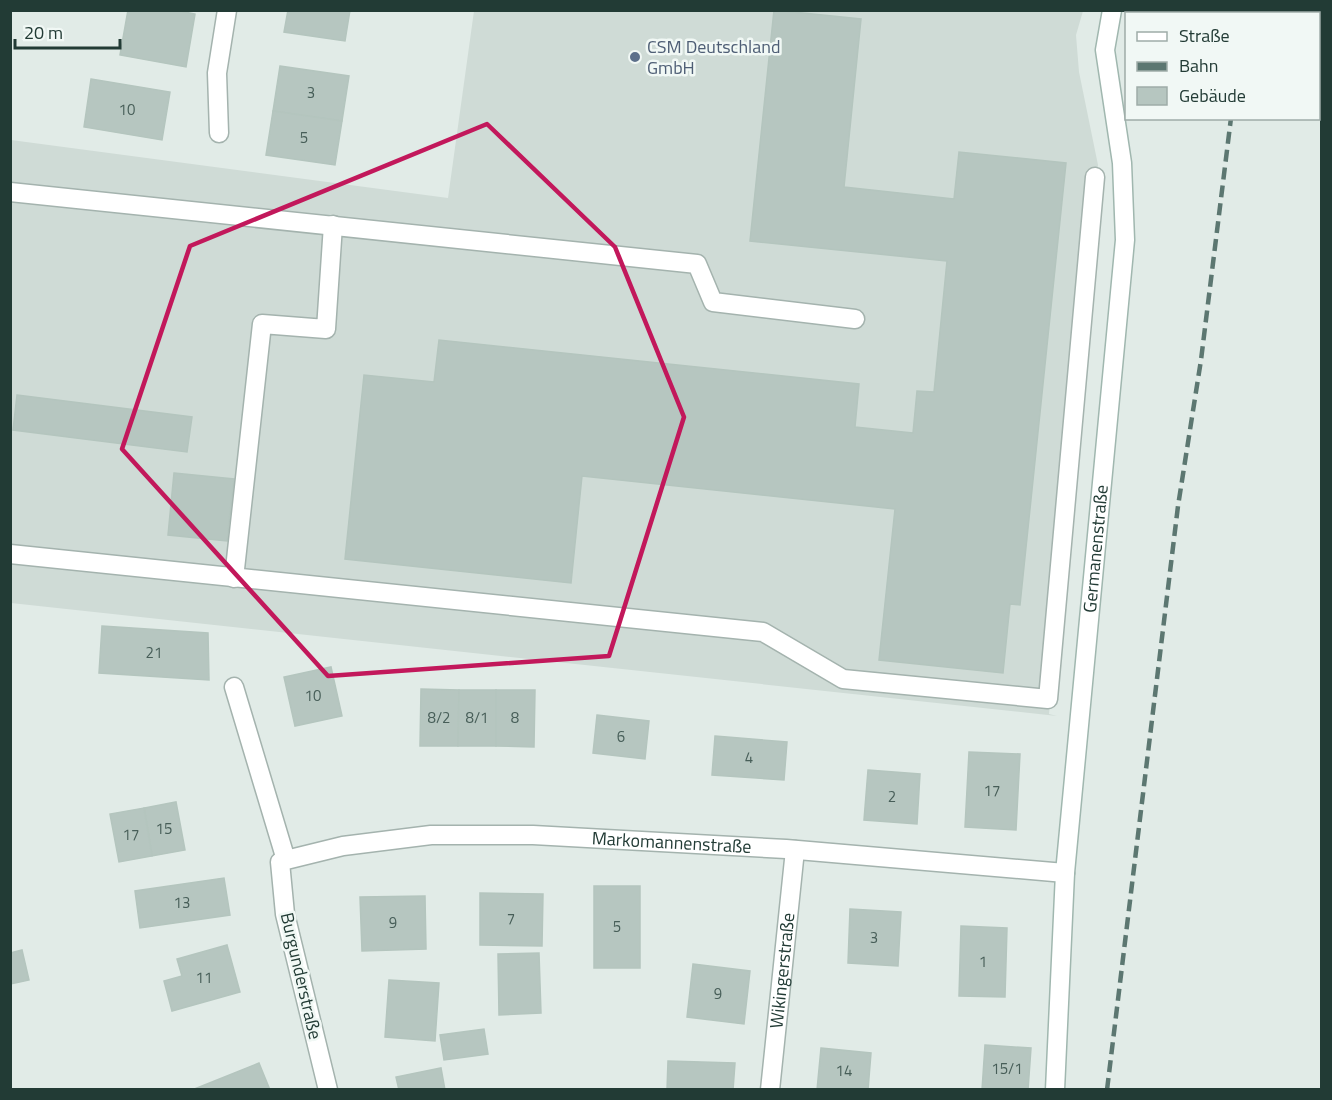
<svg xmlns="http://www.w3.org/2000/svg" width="1332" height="1100" font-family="'Titillium Web',sans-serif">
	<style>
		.built { fill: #cfdbd6 }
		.building { fill: #b6c6c0; stroke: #b4c5be; stroke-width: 1.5 }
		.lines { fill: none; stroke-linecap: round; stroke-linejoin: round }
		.lane-casing { stroke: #a4b3ae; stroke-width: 21 }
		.street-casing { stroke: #a4b3ae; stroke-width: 21 }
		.secondary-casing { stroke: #a0b7af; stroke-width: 21 }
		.lane { stroke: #fff; stroke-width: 18 }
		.street { stroke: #fff; stroke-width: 18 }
		.secondary { stroke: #fff; stroke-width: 18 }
		.rail { stroke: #5c7771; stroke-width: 4.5; stroke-dasharray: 12 6; stroke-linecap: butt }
		.marked { fill: none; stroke: #c2185b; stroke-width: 4.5; stroke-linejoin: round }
		.service-dot { fill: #5c6f8a; stroke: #f1f8f5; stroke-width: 2 }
		.labels { text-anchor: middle; stroke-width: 5; stroke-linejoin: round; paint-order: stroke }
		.number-label { font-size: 15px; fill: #475e58 }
		.service-label { font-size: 18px; fill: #4e5e75; stroke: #f1f8f5; text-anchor: start }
		.street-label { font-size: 18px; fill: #223b35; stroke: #f1f8f5 }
	</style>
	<rect width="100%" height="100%" fill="#e1ebe7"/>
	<polygon class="built" points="474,11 1083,11 1076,35 1079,72 1098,165 1049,714 1057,716 11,603 11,140 448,198"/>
	<g class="building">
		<polygon points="128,10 175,10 195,14 186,67 120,55"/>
		<polygon points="288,10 350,10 345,41 284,32"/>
		<polygon points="774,10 861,19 844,187 954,199 959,152 1066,163 1020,605 1010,604 1003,673 879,660 895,509 582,476 571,583 345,559 364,375 434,382 439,340 859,384 855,427 913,433 917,391 934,392 947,261 750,241"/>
		<polygon points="1149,10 1196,10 1195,14 1148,14"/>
		<polygon points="280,66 349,76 342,121 273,111"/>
		<polygon points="91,79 170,92 162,140 84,127"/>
		<polygon points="273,111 342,121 335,165 266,155"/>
		<polygon points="17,395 192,417 187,452 13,430"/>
		<polygon points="174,473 234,479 227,541 168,535"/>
		<polygon points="102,626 208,633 209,680 99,673"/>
		<polygon points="331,667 342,716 295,726 284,677"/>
		<polygon points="421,689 459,690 458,746 420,746"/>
		<polygon points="459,690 496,690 496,746 458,746"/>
		<polygon points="496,690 535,690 534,747 496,746"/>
		<polygon points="597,715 649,721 645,759 593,753"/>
		<polygon points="715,736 787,742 784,780 712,775"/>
		<polygon points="969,752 1020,754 1016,830 965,827"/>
		<polygon points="868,770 920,774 917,824 864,820"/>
		<polygon points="176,802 185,850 152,856 144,808"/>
		<polygon points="144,808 152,856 119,862 110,814"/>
		<polygon points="224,878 230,915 140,928 135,891"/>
		<rect x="594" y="886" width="46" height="82"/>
		<polygon points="480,893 543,894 542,946 480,945"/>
		<polygon points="425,896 426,949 362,951 360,897"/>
		<polygon points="850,909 901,912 898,966 848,963"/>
		<polygon points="961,926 1007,928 1005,997 959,996"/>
		<polygon points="227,945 240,992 172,1011 164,981 182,976 177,959"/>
		<polygon points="22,950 29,980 10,984 10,953"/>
		<polygon points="539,953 541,1013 499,1015 498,954"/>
		<polygon points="693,964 750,971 744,1024 687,1017"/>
		<polygon points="389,980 439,983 435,1041 385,1037"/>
		<polygon points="484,1029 488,1054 444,1060 440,1035"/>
		<polygon points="985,1045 1031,1048 1028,1090 982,1090"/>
		<polygon points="821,1048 871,1053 868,1090 817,1090"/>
		<polygon points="668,1061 735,1063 733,1090 667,1090"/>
		<polygon points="259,1063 270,1090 192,1090"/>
		<polygon points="441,1068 445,1090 399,1090 396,1077"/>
	</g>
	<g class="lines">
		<g class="lane-casing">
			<g id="lane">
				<polyline points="10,192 697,264 713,302 855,319"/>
				<polyline points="10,554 763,632 843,679 1048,699 1095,177"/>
				<polyline points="234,578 262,324 326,329 333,225"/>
				<polyline points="234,687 286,860"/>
			</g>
		</g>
		<g class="street-casing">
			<g id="street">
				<polyline points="219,133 217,73 227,10"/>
				<path id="s1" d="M 328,1090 L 285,914 L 280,862 L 286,860 L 343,846 L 431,835 L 533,835 L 786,849 L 1065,873"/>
				<path id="s2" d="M 770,1090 L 795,850"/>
			</g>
		</g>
		<g class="secondary-casing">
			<g id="secondary">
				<path id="s3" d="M 1055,1090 L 1065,873 L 1125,240 L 1122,163 L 1105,50 L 1112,10"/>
			</g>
		</g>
		<use href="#lane" class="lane"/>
		<use href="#street" class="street"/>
		<use href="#secondary" class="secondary"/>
		<g class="rail">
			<polyline points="1245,14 1245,10"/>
			<polyline points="1107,1090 1178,506 1201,360 1231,118"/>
		</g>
	</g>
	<path class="marked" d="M 487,124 L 615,247 L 684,417 L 609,656 L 328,676 L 122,449 L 190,246 Z"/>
	<circle class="service-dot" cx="635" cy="57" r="6"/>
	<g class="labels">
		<g class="number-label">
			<text x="311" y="98">3</text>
			<text x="127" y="115">10</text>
			<text x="304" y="143">5</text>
			<text x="154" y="658">21</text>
			<text x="313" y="701">10</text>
			<text x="439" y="723">8/2</text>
			<text x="477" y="723">8/1</text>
			<text x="515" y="723">8</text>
			<text x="621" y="742">6</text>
			<text x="749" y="763">4</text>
			<text x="992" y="796">17</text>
			<text x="892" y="802">2</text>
			<text x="164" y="834">15</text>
			<text x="131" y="840">17</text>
			<text x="182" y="908">13</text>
			<text x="511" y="924">7</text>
			<text x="393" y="928">9</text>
			<text x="617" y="932">5</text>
			<text x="874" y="943">3</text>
			<text x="983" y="967">1</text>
			<text x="204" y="983">11</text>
			<text x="718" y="999">9</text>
			<text x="1007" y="1074">15/1</text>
			<text x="844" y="1076">14</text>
		</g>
		<g class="service-label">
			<text x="647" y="53">CSM Deutschland<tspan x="647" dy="21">GmbH</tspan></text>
		</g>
		<g class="street-label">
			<text dy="6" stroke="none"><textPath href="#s3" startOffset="543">Germanenstraße</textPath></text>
			<text dy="6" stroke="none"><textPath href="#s1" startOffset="628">Markomannenstraße</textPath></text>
			<text dy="6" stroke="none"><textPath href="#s2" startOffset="120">Wikingerstraße</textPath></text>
			<text transform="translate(301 976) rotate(77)" y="6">Burgunderstraße</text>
		</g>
	</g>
	<rect width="1332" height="1100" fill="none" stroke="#223b35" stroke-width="24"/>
	<rect x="1125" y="12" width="195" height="108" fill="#f1f8f5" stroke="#9eaca8" stroke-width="1.5"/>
	<rect x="1137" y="32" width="30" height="9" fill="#ffffff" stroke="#9eaca8" stroke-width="1.5"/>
	<text x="1179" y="42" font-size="18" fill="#223b35">Straße</text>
	<rect x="1137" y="62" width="30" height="9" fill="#5c7771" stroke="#9eaca8" stroke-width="1.5"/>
	<text x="1179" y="72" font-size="18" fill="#223b35">Bahn</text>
	<rect x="1137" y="87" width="30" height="18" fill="#b6c6c0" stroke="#9eaca8" stroke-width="1.5"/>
	<text x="1179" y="102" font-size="18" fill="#223b35">Gebäude</text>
	<path d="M15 39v9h105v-9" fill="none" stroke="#223b35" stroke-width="3"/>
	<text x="24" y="39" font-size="18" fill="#223b35" stroke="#f1f8f5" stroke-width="4.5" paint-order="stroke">20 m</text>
</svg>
